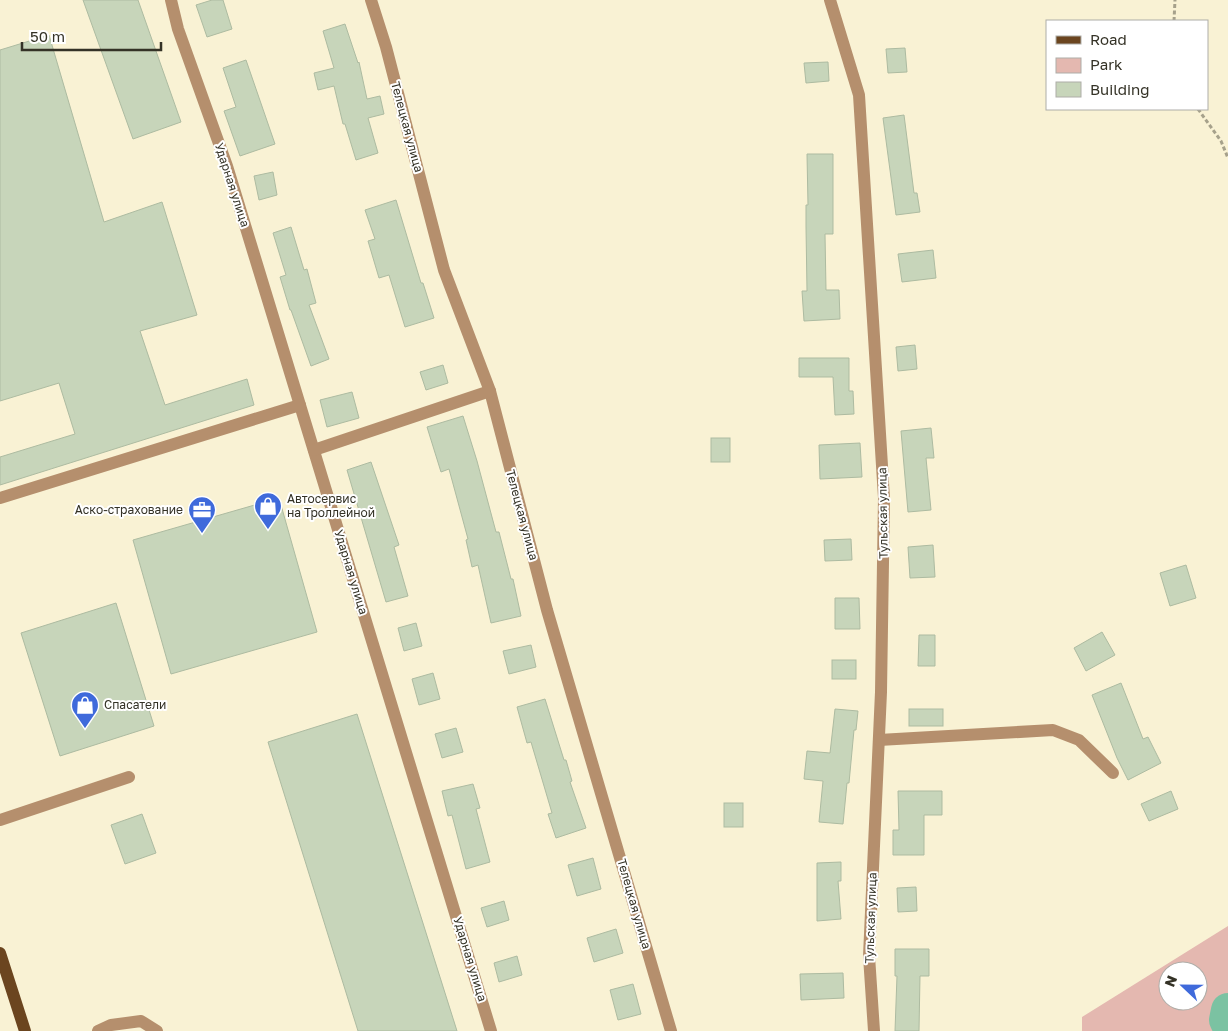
<svg xmlns="http://www.w3.org/2000/svg" width="1228" height="1031" font-family="'Golos Text',sans-serif">
	<style>
		.green { fill: #e4b8b0; fill-rule: evenodd }
		.lines { fill: none; stroke-linecap: round; stroke-linejoin: round }
		.river { stroke: #7bc2a2; stroke-width: 34 }
		.building { fill: #c7d5ba; stroke: #adbba1 }
		.path { stroke: #a6a18b; stroke-width: 3; stroke-dasharray: 4 2.5; stroke-linecap: butt }
		.minor { stroke: #b58f6d; stroke-width: 12 }
		.major { stroke: #6b451f; stroke-width: 12 }
		.labels { text-anchor: middle; stroke-width: 4; stroke-linejoin: round; paint-order: stroke }
		.street-label { font-size: 12px; fill: #343226; stroke: #fff }
		.poi-label { font-size: 12px; fill: #343226; stroke: #fff; text-anchor: start }
	</style>
	<rect width="100%" height="100%" fill="#f9f2d4"/>
	<path class="green" d="M 1228,926 L 1228,1031 L 1082,1031 L 1082,1017 ZM 1168,971 L 1198,971 L 1198,1001 L 1168,1001 Z"/>
	<g class="lines">
		<polyline class="river" points="1228,1010 1226,1020 1228,1024"/>
	</g>
	<g class="building">
		<polygon points="83,0 138,0 181,122 133,139"/>
		<polygon points="212,0 223,0 232,29 207,37 196,5"/>
		<polygon points="345,24 358,63 359,62 367,99 380,96 384,114 368,118 378,153 356,160 345,124 343,124 334,86 318,90 314,73 334,68 323,31"/>
		<polygon points="49,35 104,222 162,202 197,315 140,331 165,405 247,379 254,405 0,485 0,457 75,434 59,383 0,401 0,50"/>
		<polygon points="905,48 907,72 888,73 886,49"/>
		<polygon points="246,60 275,144 240,156 224,111 236,107 223,68"/>
		<polygon points="828,62 829,81 806,83 804,63"/>
		<polygon points="904,115 914,193 917,193 920,212 896,215 883,118"/>
		<polygon points="807,154 833,154 833,234 825,234 826,290 839,290 840,319 804,321 802,291 807,291 806,227 806,205 808,205"/>
		<polygon points="273,172 277,195 259,200 254,176"/>
		<polygon points="396,200 421,283 423,283 434,318 405,327 389,275 379,278 368,241 375,239 365,210"/>
		<polygon points="291,227 304,270 307,269 316,303 309,305 329,359 311,366 291,310 290,310 280,277 286,275 273,233"/>
		<polygon points="933,250 936,278 902,282 898,254"/>
		<polygon points="915,345 917,369 898,371 896,347"/>
		<polygon points="799,358 849,358 849,391 853,391 854,414 835,415 833,377 799,377"/>
		<polygon points="443,365 448,383 426,390 420,372"/>
		<polygon points="352,392 359,418 327,427 320,400"/>
		<polygon points="463,416 477,461 496,532 499,532 511,579 513,579 521,616 491,623 478,565 472,567 466,540 468,539 449,469 441,472 427,427"/>
		<polygon points="931,428 934,458 926,458 931,510 908,512 901,431"/>
		<rect x="711" y="438" width="19" height="24"/>
		<polygon points="860,443 862,477 820,479 819,445"/>
		<polygon points="371,462 399,545 394,547 408,596 386,602 347,470"/>
		<polygon points="279,498 317,632 171,674 133,540"/>
		<polygon points="851,539 852,560 825,561 824,540"/>
		<polygon points="933,545 935,577 910,578 908,547"/>
		<polygon points="1186,565 1196,598 1170,606 1160,573"/>
		<polygon points="835,598 859,598 860,629 835,629"/>
		<polygon points="116,603 154,726 60,756 21,633"/>
		<polygon points="416,623 422,646 404,651 398,628"/>
		<polygon points="1102,632 1115,655 1086,671 1074,648"/>
		<polygon points="919,635 935,635 935,666 918,666"/>
		<polygon points="531,645 536,667 509,674 503,651"/>
		<rect x="832" y="660" width="24" height="19"/>
		<polygon points="433,673 440,699 419,705 412,679"/>
		<polygon points="1121,683 1143,739 1148,737 1161,763 1128,780 1117,758 1092,695"/>
		<polygon points="545,699 564,760 566,760 572,781 570,782 586,828 556,838 548,814 552,813 531,742 527,743 517,707"/>
		<polygon points="835,709 858,711 856,730 854,730 849,783 847,783 843,824 819,822 823,781 804,779 807,751 830,753"/>
		<rect x="909" y="709" width="34" height="17"/>
		<polygon points="357,714 457,1031 358,1031 268,742"/>
		<polygon points="456,728 463,752 442,758 435,734"/>
		<polygon points="473,784 480,808 476,809 490,862 466,869 452,815 448,816 442,791"/>
		<polygon points="898,791 942,791 942,815 924,815 924,855 893,855 893,830 899,830"/>
		<polygon points="1171,791 1178,809 1149,821 1141,804"/>
		<rect x="724" y="803" width="19" height="24"/>
		<polygon points="142,814 156,853 125,864 111,825"/>
		<polygon points="593,858 601,889 577,896 568,865"/>
		<polygon points="841,862 841,881 838,881 841,919 817,921 817,863"/>
		<polygon points="916,887 917,911 898,912 897,888"/>
		<polygon points="504,901 509,920 487,927 481,908"/>
		<polygon points="616,929 623,953 594,962 587,938"/>
		<polygon points="895,949 929,949 929,976 920,976 919,1031 895,1031 897,976 895,976"/>
		<polygon points="517,956 522,975 499,982 494,963"/>
		<polygon points="843,973 844,998 801,1000 800,974"/>
		<polygon points="633,984 641,1014 618,1020 610,990"/>
	</g>
	<g class="lines">
		<g class="path">
			<polyline points="1174,21 1175,0"/>
			<polyline points="1198,109 1221,141 1228,158"/>
		</g>
		<g class="minor">
			<polyline points="171,0 178,29 227,166 491,1031"/>
			<polyline points="371,0 386,47 444,270 490,391 547,610 671,1031"/>
			<polyline points="830,0 859,95 884,498 881,692 869,956 874,1031"/>
			<polyline points="314,450 490,391"/>
			<polyline points="0,498 300,405"/>
			<polyline points="879,740 1053,730 1079,740 1113,773"/>
			<polyline points="0,820 129,777"/>
			<polyline points="98,1031 111,1025 141,1021 157,1031"/>
		</g>
		<polyline class="major" points="0,953 25,1031"/>
	</g>
	<defs>
		<g id="shop-pin" transform="scale(1.4375)"><path d="M0 17L-7.5 6A9.5 9.5 0 1 1 7.5 6Z" fill="#3f6adb" stroke="#fff"/><path d="M-5-2.5h2.3a2.7 3.5 0 0 1 5.4 0H5L5.5 6h-11ZM-1.5-2.5h3a1.5 2.3 0 0 0-3 0Z" fill="#fff"/></g>
		<g id="office-pin" transform="scale(1.4375)"><path d="M0 17L-7.5 6A9.5 9.5 0 1 1 7.5 6Z" fill="#3f6adb" stroke="#fff"/><path d="M-6-3h4V-5.5h4V-3h4V5H-6ZM-1-4.5V-3h2v-1.5ZM-6 0V1H6V0Z" fill="#fff"/></g>
	</defs>
	<g fill-rule="evenodd">
		<use href="#shop-pin" x="268" y="506"/>
		<use href="#office-pin" x="202" y="510"/>
		<use href="#shop-pin" x="85" y="705"/>
	</g>
	<g class="labels">
		<g class="street-label">
			<text transform="translate(407 127) rotate(75)" y="4">Телецкая улица</text>
			<text transform="translate(232 185) rotate(72)" y="4">Ударная улица</text>
			<text transform="translate(883 513) rotate(-91)" y="4">Тульская улица</text>
			<text transform="translate(522 515) rotate(75)" y="4">Телецкая улица</text>
			<text transform="translate(351 572) rotate(73)" y="4">Ударная улица</text>
			<text transform="translate(634 904) rotate(74)" y="4">Телецкая улица</text>
			<text transform="translate(871 918) rotate(-88)" y="4">Тульская улица</text>
			<text transform="translate(470 959) rotate(73)" y="4">Ударная улица</text>
		</g>
		<g class="poi-label">
			<text x="287" y="503">Автосервис<tspan x="287" dy="14">на Троллейной</tspan></text>
			<text x="183" y="514" text-anchor="end">Аско-страхование</text>
			<text x="104" y="709">Спасатели</text>
		</g>
	</g>
	<rect x="1046" y="20" width="162" height="90" fill="#ffffff" stroke="#aeada8"/>
	<rect x="1056" y="36" width="25" height="8" fill="#6b451f" stroke="#aeada8"/>
	<text x="1090" y="45" font-size="15" fill="#343226">Road</text>
	<rect x="1056" y="58" width="25" height="15" fill="#e4b8b0" stroke="#aeada8"/>
	<text x="1090" y="70" font-size="15" fill="#343226">Park</text>
	<rect x="1056" y="82" width="25" height="15" fill="#c7d5ba" stroke="#aeada8"/>
	<text x="1090" y="95" font-size="15" fill="#343226">Building</text>
	<g transform="translate(1183 986) rotate(292)"><circle r="24" fill="#ffffff" stroke="#aeada8"/>
	<path d="M0-4L9 19L0 12L-9 19Z" fill="#3f6adb"/>
	<text y="-8" font-size="14" font-weight="bold" text-anchor="middle" fill="#343226">N</text>
	</g>
	<path d="M22 42v8h139v-8" fill="none" stroke="#343226" stroke-width="2.5"/>
	<text x="30" y="42" font-size="15" fill="#343226" stroke="#ffffff" stroke-width="4" paint-order="stroke">50 m</text>
</svg>
